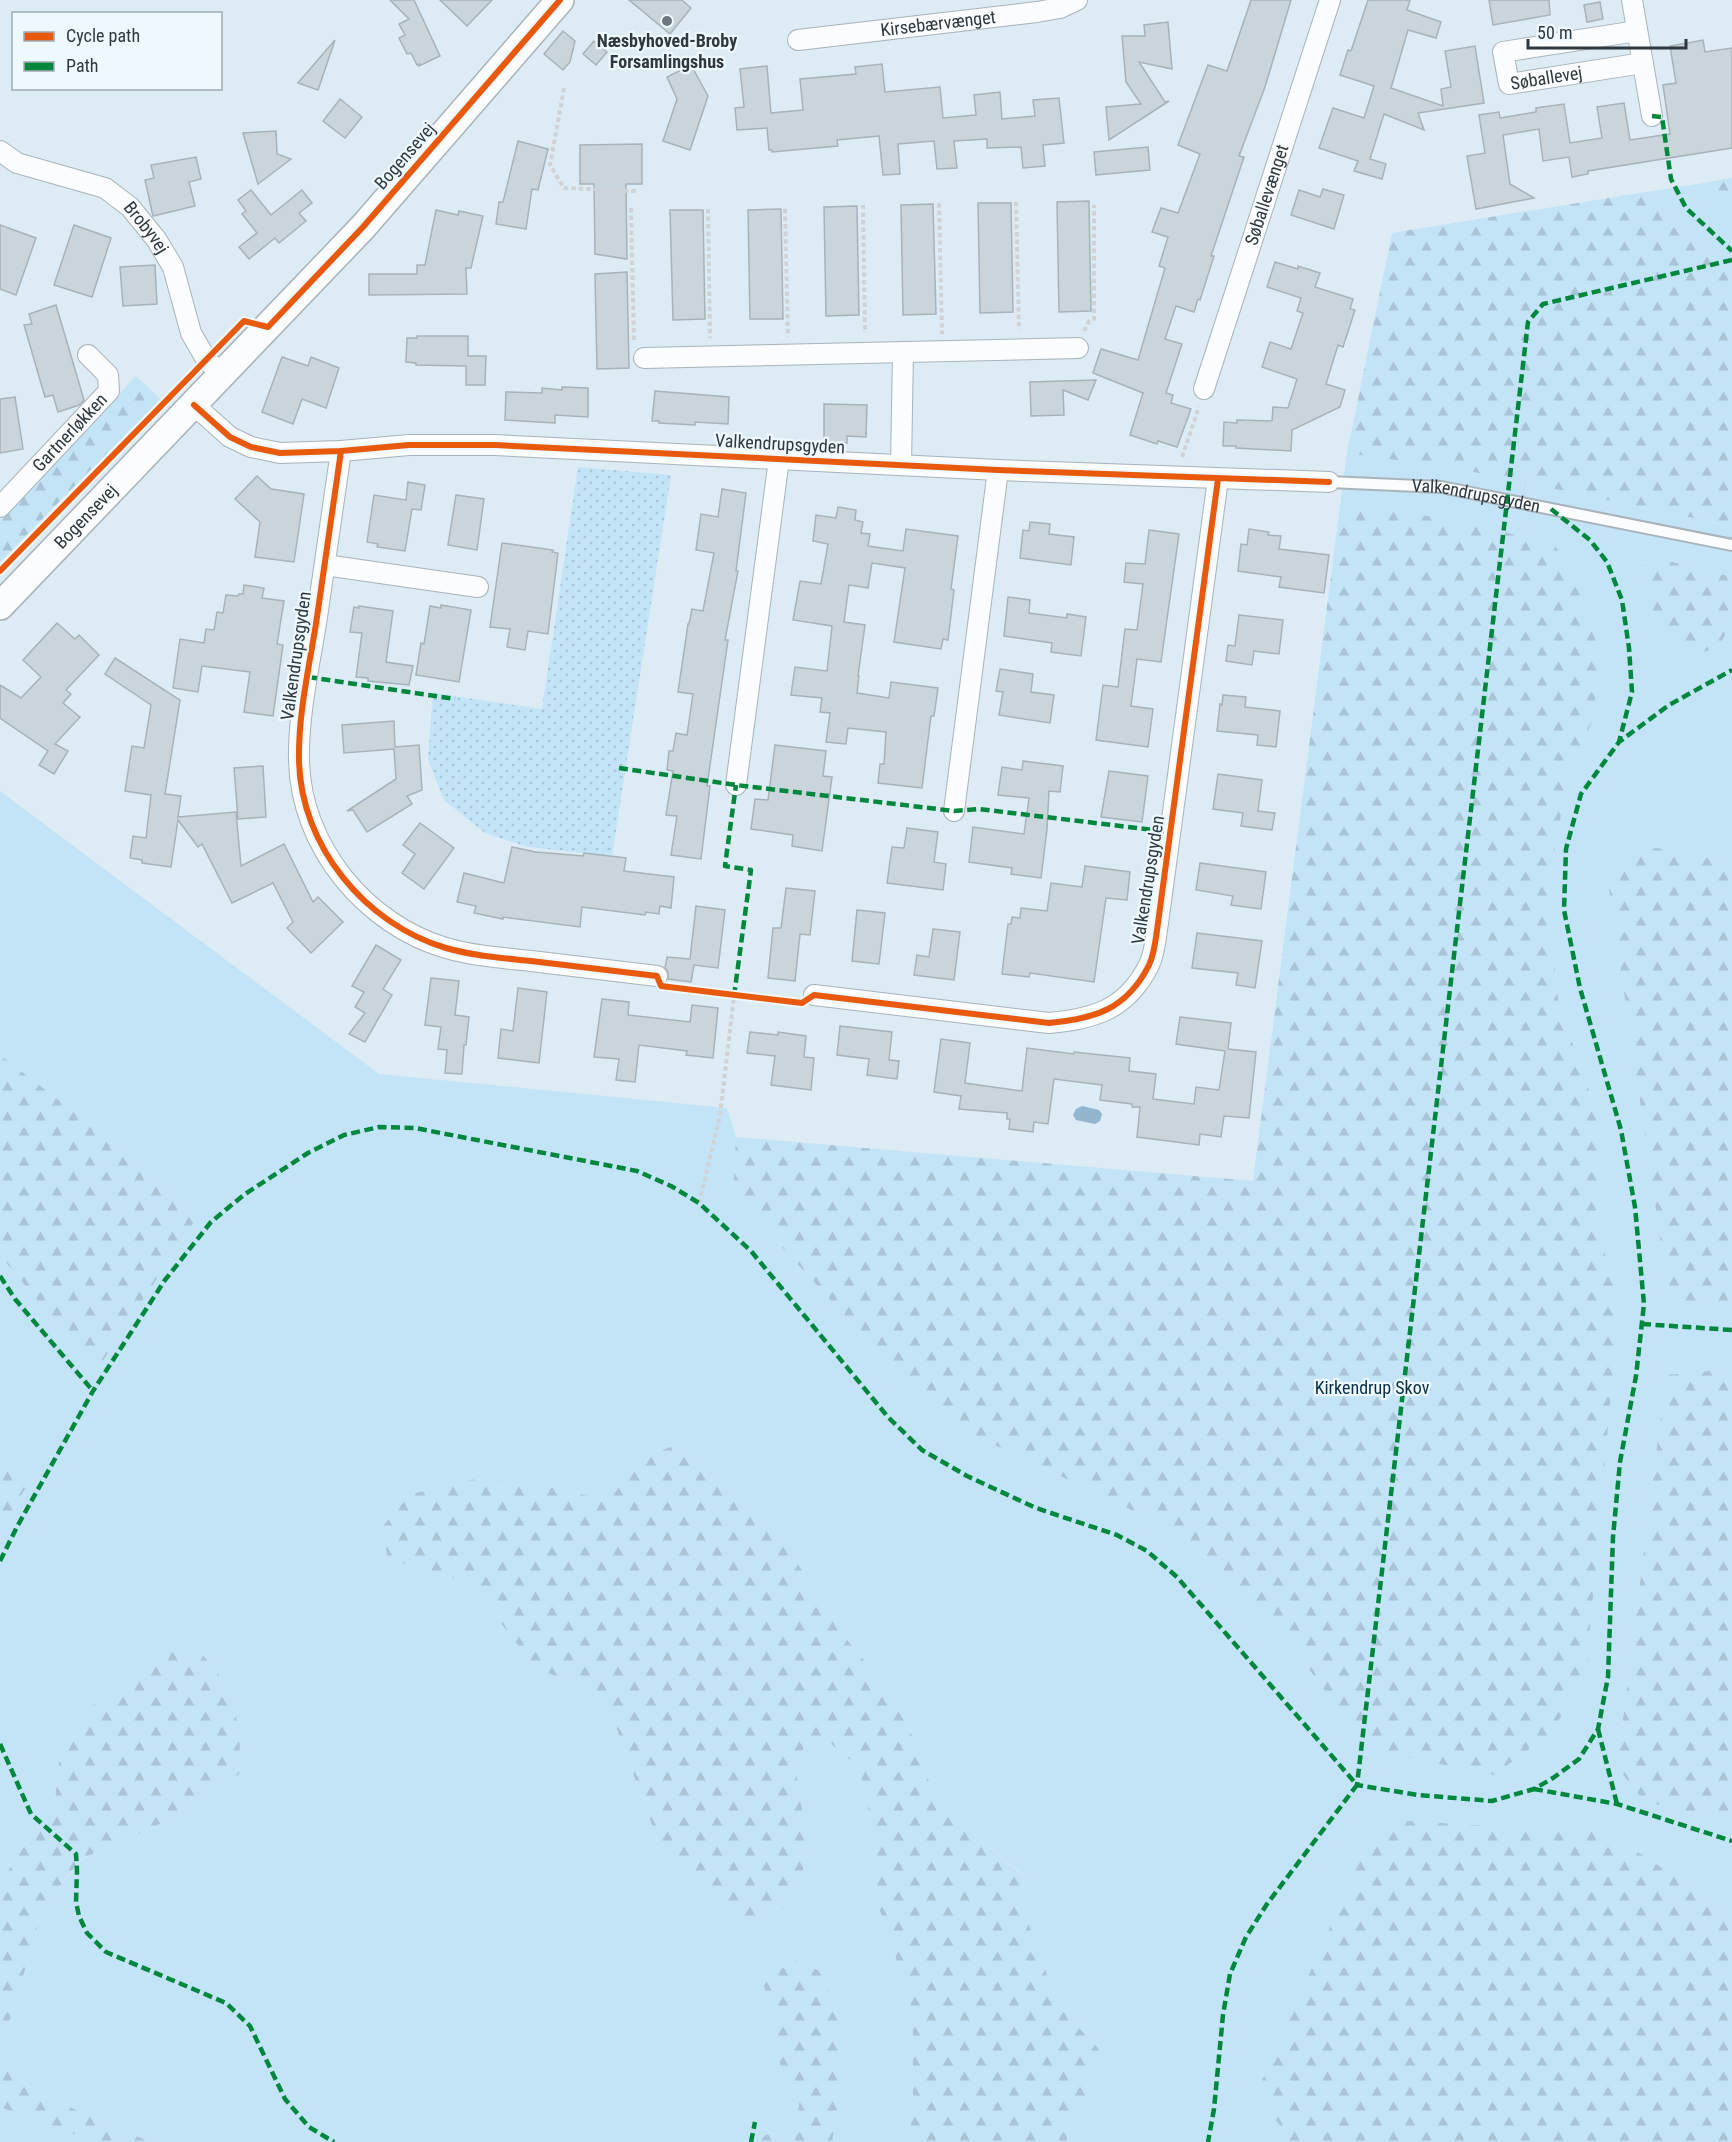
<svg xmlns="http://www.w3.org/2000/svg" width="1732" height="2142" font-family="'Roboto Condensed',sans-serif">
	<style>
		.green { fill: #c3e3f7 }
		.forest { fill: url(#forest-firs) }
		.park { fill: url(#park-dots) }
		.water { fill: #91b6cd }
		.building { fill: #cad4db; stroke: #a7b2b9; stroke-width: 1.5 }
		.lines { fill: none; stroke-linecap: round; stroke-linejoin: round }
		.service-casing { stroke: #a8b3ba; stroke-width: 14 }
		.minor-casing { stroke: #a8b3ba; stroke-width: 22 }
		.secondary-casing { stroke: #a8b3ba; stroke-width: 30 }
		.path { stroke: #cfd3d5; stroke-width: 4; stroke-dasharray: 4.5 3; stroke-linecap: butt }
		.service { stroke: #fafcfd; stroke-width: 10 }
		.minor { stroke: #fafcfd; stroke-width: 20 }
		.secondary { stroke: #fafcfd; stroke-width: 27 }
		.quiet { stroke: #00873e; stroke-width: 4.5; stroke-dasharray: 9 4.5; stroke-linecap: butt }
		.cycleway-casing { stroke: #eef8ff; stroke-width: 10 }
		.cycleway { stroke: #e8590c; stroke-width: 6 }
		.poi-dot { fill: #6b777e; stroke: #eef8ff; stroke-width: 2 }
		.labels { text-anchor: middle; stroke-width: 4.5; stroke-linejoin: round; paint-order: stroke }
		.street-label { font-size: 18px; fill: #2e383e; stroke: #eef8ff }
		.poi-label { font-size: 18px; font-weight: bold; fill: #2e383e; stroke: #eef8ff }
		.park-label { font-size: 18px; fill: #042f44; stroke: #eef8ff }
	</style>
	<defs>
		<pattern id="forest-firs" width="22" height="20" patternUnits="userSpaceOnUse" patternTransform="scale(1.5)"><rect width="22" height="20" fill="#c3e3f7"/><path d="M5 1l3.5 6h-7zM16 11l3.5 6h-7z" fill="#a8c4d5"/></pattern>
		<pattern id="park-dots" width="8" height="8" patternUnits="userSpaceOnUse" patternTransform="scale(1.5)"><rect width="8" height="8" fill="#c3e3f7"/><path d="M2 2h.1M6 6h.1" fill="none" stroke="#a8c4d5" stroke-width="1.8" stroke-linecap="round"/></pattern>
	</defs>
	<rect width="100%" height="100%" fill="#ddebf4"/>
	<g class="green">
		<polygon points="1704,183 1732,211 1732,277 1671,225 1646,192"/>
		<polygon points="1347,453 1459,469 1732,526 1732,863 1728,862 1669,1299 1732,1307 1732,1369 1666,1375 1617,1767 1644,1801 1732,1824 1732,1914 1609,1833 1258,2091 1291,2142 1066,2142 1101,2056 1098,2048 1058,2006 1022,1905 1024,1875 944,1810 920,1763 904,1708 720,1485 679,1444 640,1458 609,1501 556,1488 388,1559 470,1583 535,1667 577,1686 614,1721 657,1839 791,1905 806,1857 803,1816 795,1765 808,1740 830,1743 854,1763 867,1793 872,1841 913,2016 913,2096 910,2142 832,2142 840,2090 845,2029 834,2010 824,1973 783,2077 801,2100 795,2127 763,2136 761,2142 150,2142 35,2092 0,2061 0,2053 44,1906 82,1859 162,1823 157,1655 83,1714 60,1755 55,1800 0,1883 0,1532 30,1480 0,1454 0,1253 3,1259 96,1371 185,1197 0,1055 0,791 379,1074 727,1108 736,1137 733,1194 940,1419 1182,1534 1300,1657 1347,1721 1620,1290 1594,1227 1605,1146 1584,1074 1559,1008 1547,893 1568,776 1594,717 1383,508 1340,506"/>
		<polygon points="0,2107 95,2142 0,2142"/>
	</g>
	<g class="forest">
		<polygon points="1732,178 1732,211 1704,183"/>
		<polygon points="1646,192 1671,225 1732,277 1732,526 1459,469 1347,453 1392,233"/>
		<polygon points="136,376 160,399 0,562 0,521"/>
		<polygon points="1340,506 1383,508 1487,527 1556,547 1575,578 1598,648 1594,717 1568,776 1547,893 1559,1008 1584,1074 1605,1146 1594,1227 1620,1290 1586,1675 1551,1733 1494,1775 1381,1752 1347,1721 1300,1657 1182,1534 940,1419 733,1194 736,1137 1253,1181"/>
		<polygon points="1660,559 1732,577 1732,622 1719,646 1694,656 1663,637 1649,606 1643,566"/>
		<polygon points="1657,848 1732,863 1732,1307 1669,1299 1608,882 1630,850"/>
		<polygon points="0,1055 185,1197 196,1219 96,1371 3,1259 0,1253"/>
		<polygon points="1732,1369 1732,1824 1644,1801 1617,1767 1666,1375"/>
		<polygon points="679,1444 788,1549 844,1636 904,1708 920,1763 944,1810 1024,1876 1022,1905 1058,2006 1098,2048 1101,2056 1066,2142 910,2142 913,2096 913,2016 908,1995 877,1901 867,1793 854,1763 830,1743 808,1740 795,1765 803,1816 807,1857 791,1905 749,1919 703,1890 657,1839 614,1721 577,1686 535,1667 470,1583 388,1559 382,1527 411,1494 480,1478 556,1488 609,1501 640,1458"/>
		<polygon points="0,1454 30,1480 0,1532"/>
		<polygon points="198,1649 228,1686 240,1733 239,1774 162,1823 81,1859 44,1906 0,2053 0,1883 55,1800 60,1755 83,1714 116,1686 158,1655"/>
		<polygon points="1406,1821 1609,1833 1732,1914 1732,2142 1291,2142 1257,2092 1370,1837"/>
		<polygon points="796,1960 824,1973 834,2010 845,2029 840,2090 832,2142 761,2142 763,2136 795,2127 800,2100 783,2077 763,1980"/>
		<polygon points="0,2061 35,2092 150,2142 95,2142 0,2107"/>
	</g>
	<polygon class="park" points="578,467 671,475 612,856 528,847 485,833 444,800 428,760 433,693 542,709"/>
	<polygon class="water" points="1082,1106 1099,1110 1102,1114 1100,1121 1095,1124 1076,1120 1073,1115 1076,1109"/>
	<g class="building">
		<polygon points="390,0 414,0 440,56 419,66 419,64 417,65 411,53 407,54 399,38 405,35 399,24 409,19"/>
		<polygon points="440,0 492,0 467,26"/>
		<polygon points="629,0 682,0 691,8 670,34"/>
		<polygon points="1251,0 1291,0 1265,87 1239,156 1244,157 1211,256 1214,256 1200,300 1198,299 1194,312 1176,306 1165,339 1182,344 1166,393 1173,395 1171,403 1191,409 1177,447 1158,441 1157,444 1130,435 1143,393 1093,373 1101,349 1138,360 1165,268 1159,266 1168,237 1152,232 1161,208 1178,213 1200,154 1178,145 1208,65 1227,71"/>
		<polygon points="1368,0 1410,0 1407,10 1441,22 1436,38 1408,30 1391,88 1443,106 1441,89 1451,87 1445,51 1475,46 1484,103 1418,113 1424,130 1384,114 1370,159 1386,164 1382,179 1354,171 1358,161 1319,148 1333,108 1364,118 1374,86 1340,75 1348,50 1351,51"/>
		<polygon points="1489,0 1549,0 1550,15 1493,25"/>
		<polygon points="1600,2 1603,19 1587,22 1584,5"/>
		<polygon points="1168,22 1172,69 1139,62 1165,102 1169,101 1109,140 1106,107 1141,104 1126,82 1122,36 1145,36 1144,25"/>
		<polygon points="563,31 575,41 570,62 563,70 544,54"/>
		<polygon points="335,40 318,90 298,83"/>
		<polygon points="1703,40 1705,52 1732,48 1732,148 1588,171 1588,174 1572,177 1569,157 1543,161 1539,129 1503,135 1510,184 1534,198 1476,209 1467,156 1485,153 1479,115 1499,112 1500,118 1536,112 1536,108 1564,104 1570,143 1602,138 1597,107 1624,103 1630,140 1670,134 1663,85 1676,83 1670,46"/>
		<polygon points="594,41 607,52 596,65 583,54"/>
		<polygon points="882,64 885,92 940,87 943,118 976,115 974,95 1000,92 1002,119 1035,116 1033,100 1059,98 1064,143 1043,145 1045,166 1023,168 1021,147 987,148 987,139 954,141 957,168 937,169 934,141 898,144 900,174 883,175 879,136 837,140 838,146 772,152 772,150 769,150 767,128 737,130 735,108 744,107 740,69 767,66 771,113 803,110 800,79 856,74 855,67"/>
		<polygon points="691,65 708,96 690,150 663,141 677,99 667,77"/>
		<polygon points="340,99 362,117 345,138 323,121"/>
		<polygon points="276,131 277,154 291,159 258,184 243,133"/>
		<polygon points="518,141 548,149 538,190 532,189 526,229 496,224 499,202 503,202"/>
		<polygon points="642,144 642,184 626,184 627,259 595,254 594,184 580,184 580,145"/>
		<polygon points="1148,147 1150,170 1096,175 1094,152"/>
		<polygon points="196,157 201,179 189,182 195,206 153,216 145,180 154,178 151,165"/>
		<polygon points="1323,189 1344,195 1334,229 1291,215 1299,190 1320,197"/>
		<polygon points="251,190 271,215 302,190 312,203 299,213 306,221 279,243 275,238 249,259 239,247 257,233 242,214 246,211 238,200"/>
		<polygon points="1089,201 1091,311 1059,312 1057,202"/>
		<polygon points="978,203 1011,203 1013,312 980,313"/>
		<polygon points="933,204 936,314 903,315 901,205"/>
		<polygon points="857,206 859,315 826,316 824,207"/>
		<polygon points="781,209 783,319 750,319 748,210"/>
		<polygon points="436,210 458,215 459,211 483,216 471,268 466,268 467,294 369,295 369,274 417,274 417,265 425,265"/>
		<polygon points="670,210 703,210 705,319 673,320"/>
		<polygon points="0,225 36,238 16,295 0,289"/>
		<polygon points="74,225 111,238 92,297 54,285"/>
		<polygon points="1275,262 1298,269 1298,266 1320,273 1315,287 1353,299 1350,309 1355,310 1343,347 1338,345 1326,384 1345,390 1340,407 1292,430 1291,451 1236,448 1236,446 1223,446 1224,422 1237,423 1237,420 1272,421 1273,407 1288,408 1297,379 1262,367 1270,342 1291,349 1303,313 1297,311 1301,298 1267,287"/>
		<polygon points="155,265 157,304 123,306 120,267"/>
		<polygon points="627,272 629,368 597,369 595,274"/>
		<polygon points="56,305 84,400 79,405 58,412 53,395 45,397 24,325 32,324 29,314"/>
		<polygon points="417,336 468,336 468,356 486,356 485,385 466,385 466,366 416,365 416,363 406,362 407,338 417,338"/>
		<polygon points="282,357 308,366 311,357 339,368 326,408 302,399 293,424 262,412"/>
		<polygon points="1096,380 1088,400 1063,390 1064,415 1031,416 1030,382"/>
		<polygon points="562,387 588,388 588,417 555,415 555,423 505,420 506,392 542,393 542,388 562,390"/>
		<polygon points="655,391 729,397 728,424 695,422 695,425 659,423 659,421 652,421"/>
		<polygon points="15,397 23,449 0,453 0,399"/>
		<polygon points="824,404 867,405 866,437 847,436 847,443 824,442"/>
		<polygon points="257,476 271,489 304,494 294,562 255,557 260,522 235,499"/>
		<polygon points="408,482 425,485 421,510 412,509 405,551 377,547 378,544 367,542 374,495 406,500"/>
		<polygon points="722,489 746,493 736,571 738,571 725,640 728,640 707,786 710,786 701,859 671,855 677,816 666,815 673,771 667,770 669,751 673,751 676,733 687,735 693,694 678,692 688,624 689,624 692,609 703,611 714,553 696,550 701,514 718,517"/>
		<polygon points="456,495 484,499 477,550 448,545"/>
		<polygon points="838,507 856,510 855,520 863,522 861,533 870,534 868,546 903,551 906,529 958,536 951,589 954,590 948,640 943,639 941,649 894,642 905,568 872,563 868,588 849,585 844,622 865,625 858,676 859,676 857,693 889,698 891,682 938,688 934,716 931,716 922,788 878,783 880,764 884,764 886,732 848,728 846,744 826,742 830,713 820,712 822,698 791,695 795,667 827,671 832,626 793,620 800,581 821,584 828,544 813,541 816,515 836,518"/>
		<polygon points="1030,522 1050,524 1049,534 1074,537 1071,565 1020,558 1023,530 1029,531"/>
		<polygon points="1249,529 1269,532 1268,535 1281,536 1279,549 1329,555 1324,593 1279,587 1281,577 1238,571 1241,544 1247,545"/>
		<polygon points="1149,530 1179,534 1161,662 1137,659 1131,706 1153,709 1148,747 1096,740 1103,685 1118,687 1125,629 1137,630 1143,584 1124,582 1126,563 1145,564"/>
		<polygon points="502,543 553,550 552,552 558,553 548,634 528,631 525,650 507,647 510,629 490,627"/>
		<polygon points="244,585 264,588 262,598 284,601 277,644 283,645 273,716 244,712 250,672 202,666 198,692 173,688 180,639 204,643 206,629 214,630 217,612 223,613 226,595 238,596 239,594 243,594"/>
		<polygon points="1008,597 1030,600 1029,613 1067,618 1067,614 1086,617 1081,656 1051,652 1052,643 1004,636"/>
		<polygon points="441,605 471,610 459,682 416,675 421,643 424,644 430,606 441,608"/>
		<polygon points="359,606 393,611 386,662 413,666 409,685 368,681 368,678 356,677 362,633 350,632 354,607 359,608"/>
		<polygon points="1239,615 1283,620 1279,654 1254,651 1252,665 1226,661 1228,645 1235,646"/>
		<polygon points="57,623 75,639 79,635 99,655 66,690 71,694 63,703 80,717 55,744 68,751 54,774 39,765 48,751 0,718 0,685 21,698 41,677 23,660"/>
		<polygon points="115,658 180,700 165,794 181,796 178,817 236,812 241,866 284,844 313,902 318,897 343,922 311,953 287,928 293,922 273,883 232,903 202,844 198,847 178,820 171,867 142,863 142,860 130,858 133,836 146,838 151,795 125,791 132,746 144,748 151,705 105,674"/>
		<polygon points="1000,669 1033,674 1031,692 1054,695 1050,723 999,715 1003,692 996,691"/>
		<polygon points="1223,695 1246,697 1245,707 1280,711 1276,747 1257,745 1258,735 1217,731 1220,704 1222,705"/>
		<polygon points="394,721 395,747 419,745 422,790 407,796 412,804 367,832 353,810 347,811 396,779 394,749 344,753 342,725"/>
		<polygon points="775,745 826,751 823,776 832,777 822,851 792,846 793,835 751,829 755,799 768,800"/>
		<polygon points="1023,761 1063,766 1060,792 1049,791 1047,829 1041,878 1011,874 1012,868 969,862 973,827 1024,834 1029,798 998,795 1002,767 1022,770"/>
		<polygon points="263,766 266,817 238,819 234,768"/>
		<polygon points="1109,771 1148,776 1142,822 1101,817"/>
		<polygon points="1218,774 1262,780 1258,811 1275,813 1272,830 1241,826 1243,813 1213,809"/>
		<polygon points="420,823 454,848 424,889 402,873 415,854 403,845"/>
		<polygon points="907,828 938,832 934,862 946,864 943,890 887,883 892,847 904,848"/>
		<polygon points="512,847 536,852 583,856 584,853 626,858 624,871 674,877 671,908 660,906 659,914 646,912 645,915 582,907 580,927 503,917 503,919 474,913 476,906 457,902 464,873 504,883"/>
		<polygon points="1200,863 1266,872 1261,909 1231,905 1233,896 1196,890"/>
		<polygon points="1085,866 1130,872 1127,900 1106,898 1094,982 1030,973 1029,977 1002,974 1008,924 1011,924 1012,917 1020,918 1021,908 1047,911 1051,883 1082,887"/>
		<polygon points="786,888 815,891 810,935 800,934 795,981 768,978 773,928 781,928"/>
		<polygon points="696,906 725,910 718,968 694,965 691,982 668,979 668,972 665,968 667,957 690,959"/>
		<polygon points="857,910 885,913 879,964 852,961"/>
		<polygon points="933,929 960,932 954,980 914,975 917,955 929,957"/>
		<polygon points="1197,933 1262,941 1255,988 1236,985 1238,973 1192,968"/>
		<polygon points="376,945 401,960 383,989 392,995 365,1042 349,1034 365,1013 355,1007 364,992 352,986"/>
		<polygon points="431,978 459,981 455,1015 469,1017 466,1045 464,1045 462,1074 445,1073 447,1050 438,1049 441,1027 425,1025"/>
		<polygon points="518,988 547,992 539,1063 498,1058 501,1029 513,1031"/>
		<polygon points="602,999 629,1002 628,1015 690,1022 692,1005 718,1008 713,1058 686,1055 687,1051 639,1045 635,1082 616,1080 619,1059 594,1057"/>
		<polygon points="1180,1017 1231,1023 1228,1049 1256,1052 1249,1118 1224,1116 1221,1137 1200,1134 1199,1145 1137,1137 1140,1107 1132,1107 1132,1104 1100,1100 1102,1085 1054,1079 1048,1124 1034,1122 1033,1132 1009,1129 1010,1119 1007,1119 1007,1113 959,1109 961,1096 934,1092 941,1039 970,1043 965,1083 1022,1091 1027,1048 1074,1054 1074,1052 1130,1058 1129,1071 1156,1074 1153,1099 1194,1104 1196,1087 1219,1090 1225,1051 1176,1044"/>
		<polygon points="840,1026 892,1032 889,1060 899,1061 897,1079 867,1075 869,1059 837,1055"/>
		<polygon points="750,1032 778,1035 778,1032 806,1036 804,1057 814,1058 811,1090 771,1085 775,1056 747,1053"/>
	</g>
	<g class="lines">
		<g class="service-casing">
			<g id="service">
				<path id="s1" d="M 1329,482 L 1441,487 L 1732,545"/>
			</g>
		</g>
		<g class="minor-casing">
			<g id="minor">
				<polyline points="1632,0 1652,116"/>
				<path id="s2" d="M 1637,31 L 1503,52 L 1509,84 L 1643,63"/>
				<path id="s3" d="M 798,40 L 1037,12 L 1060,8 L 1077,0"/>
				<path id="s4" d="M 0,151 L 17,163 L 105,188 L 130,207 L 156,239 L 173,267 L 191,333 L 206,359 L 222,375"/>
				<polyline points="644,358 1078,348"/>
				<path id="s5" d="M 1204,389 L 1330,0"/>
				<polyline points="194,405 230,437 251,447 280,453 341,451 409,445 495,445 998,470 1329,482"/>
				<path d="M 341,451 C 333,506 325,561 317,617 C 310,664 298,712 299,761 C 301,846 365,924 446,948 C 474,956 503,958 531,961 C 573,966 615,971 657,976"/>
				<polyline points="901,465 903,352"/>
				<path id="s6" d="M 0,507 L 109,391 L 108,375 L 88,355"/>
				<polyline points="325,565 478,587"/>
				<polyline points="736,785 779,459"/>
				<polyline points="954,811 998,470"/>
				<path d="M 814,995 L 1049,1023 C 1095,1019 1127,1009 1149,965 C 1155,953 1156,936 1158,923 L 1218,479"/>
			</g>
		</g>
		<g class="secondary-casing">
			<g id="secondary">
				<path id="s7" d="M 0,606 L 363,227 L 560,0"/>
			</g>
		</g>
		<g class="path">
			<polyline points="564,88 550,165 564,188 637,191"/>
			<polyline points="1016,202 1019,330"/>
			<polyline points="939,203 942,334"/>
			<polyline points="863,205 865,333"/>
			<polyline points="631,208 634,342"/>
			<polyline points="708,209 710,338"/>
			<polyline points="785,209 788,337"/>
			<polyline points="1084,331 1089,321 1094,319 1094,205"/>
			<polyline points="1182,457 1199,407"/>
			<polyline points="699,1203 720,1116 734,996"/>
		</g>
		<use href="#service" class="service"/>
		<use href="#minor" class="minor"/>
		<use href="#secondary" class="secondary"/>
		<g class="quiet">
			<polyline points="1652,116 1662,117 1671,179 1686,208 1732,251"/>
			<polyline points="1732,260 1543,304 1528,322 1357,1785 1418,1795 1492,1801 1534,1789 1553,1778 1579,1759 1598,1729 1608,1677 1613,1537 1620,1462 1636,1376 1644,1304 1635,1207 1621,1130 1580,988 1564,910 1566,849 1581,794 1619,742 1669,705 1732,670"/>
			<polyline points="1551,509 1590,540 1607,562 1622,600 1629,648 1632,692 1619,742"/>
			<polyline points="308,677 455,699"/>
			<polyline points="619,768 736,785 954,811 979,809 1170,832"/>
			<polyline points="734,996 751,870 725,866 736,785"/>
			<polyline points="0,1276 15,1299 93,1391"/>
			<polyline points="1642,1324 1732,1330"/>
			<polyline points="0,1561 18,1525 93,1391 165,1280 211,1222 245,1194 308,1153 344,1135 379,1127 415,1128 637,1171 671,1186 699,1203 751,1251 888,1417 922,1450 967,1476 1036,1508 1117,1535 1147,1551 1177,1577 1357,1785 1267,1904 1246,1937 1230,1974 1223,2015 1214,2109 1208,2142"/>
			<polyline points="1598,1729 1617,1804"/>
			<polyline points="0,1744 31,1814 76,1854 77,1871 76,1902 79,1916 87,1933 106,1952 226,2003 250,2026 285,2099 309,2127 334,2142"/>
			<polyline points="1534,1789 1617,1804 1732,1841"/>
			<polyline points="751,2142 755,2122"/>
		</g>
		<g class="cycleway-casing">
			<g id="cycleway">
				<polyline points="194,405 230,437 251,447 280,453 341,451 409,445 495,445 998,470 1329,482"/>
				<path d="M 341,451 C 333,506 325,561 317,617 C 310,664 298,712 299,761 C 301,846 365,924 446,948 C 474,956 503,958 531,961 C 573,966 615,971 657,976 L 661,986 L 802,1003 L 814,995 L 1049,1023 C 1095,1019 1127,1009 1149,965 C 1155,953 1156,936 1158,923 L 1218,479"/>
				<polyline points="0,571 244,321 268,327 363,227 560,0"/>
			</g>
		</g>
		<use href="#cycleway" class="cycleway"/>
	</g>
	<circle class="poi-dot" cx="667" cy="21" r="6"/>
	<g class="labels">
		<g class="street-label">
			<text dy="6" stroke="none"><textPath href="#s3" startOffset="141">Kirsebærvænget</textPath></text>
			<text dy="6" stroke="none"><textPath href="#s2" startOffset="206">Søballevej</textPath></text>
			<text transform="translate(405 156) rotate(-49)" y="6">Bogensevej</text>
			<text dy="6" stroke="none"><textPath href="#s5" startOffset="204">Søballevænget</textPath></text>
			<text dy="6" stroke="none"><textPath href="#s4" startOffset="170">Brobyvej</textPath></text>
			<text dy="6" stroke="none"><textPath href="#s6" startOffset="102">Gartnerløkken</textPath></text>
			<text transform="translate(780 444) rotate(3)" y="6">Valkendrupsgyden</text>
			<text dy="6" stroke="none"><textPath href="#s1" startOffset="148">Valkendrupsgyden</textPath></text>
			<text dy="6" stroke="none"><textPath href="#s7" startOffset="124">Bogensevej</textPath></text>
			<text transform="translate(296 656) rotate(-82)" y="6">Valkendrupsgyden</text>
			<text transform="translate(1148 880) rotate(-81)" y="6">Valkendrupsgyden</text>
		</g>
		<g class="poi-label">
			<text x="667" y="47">Næsbyhoved-Broby<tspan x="667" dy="21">Forsamlingshus</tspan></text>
		</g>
		<g class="park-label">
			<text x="1372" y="1394">Kirkendrup Skov</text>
		</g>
	</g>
	<rect x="12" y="12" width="210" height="78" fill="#eef8ff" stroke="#a1abb2" stroke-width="1.5"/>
	<rect x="24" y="32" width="30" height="9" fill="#e8590c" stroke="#a1abb2" stroke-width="1.5"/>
	<text x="66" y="42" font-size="18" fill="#2e383e">Cycle path</text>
	<rect x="24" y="62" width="30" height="9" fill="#00873e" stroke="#a1abb2" stroke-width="1.5"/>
	<text x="66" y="72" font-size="18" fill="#2e383e">Path</text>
	<path d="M1528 39v9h158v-9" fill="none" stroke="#2e383e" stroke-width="3"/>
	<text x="1537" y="39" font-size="18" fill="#2e383e" stroke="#eef8ff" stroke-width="4.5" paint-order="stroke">50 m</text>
</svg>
